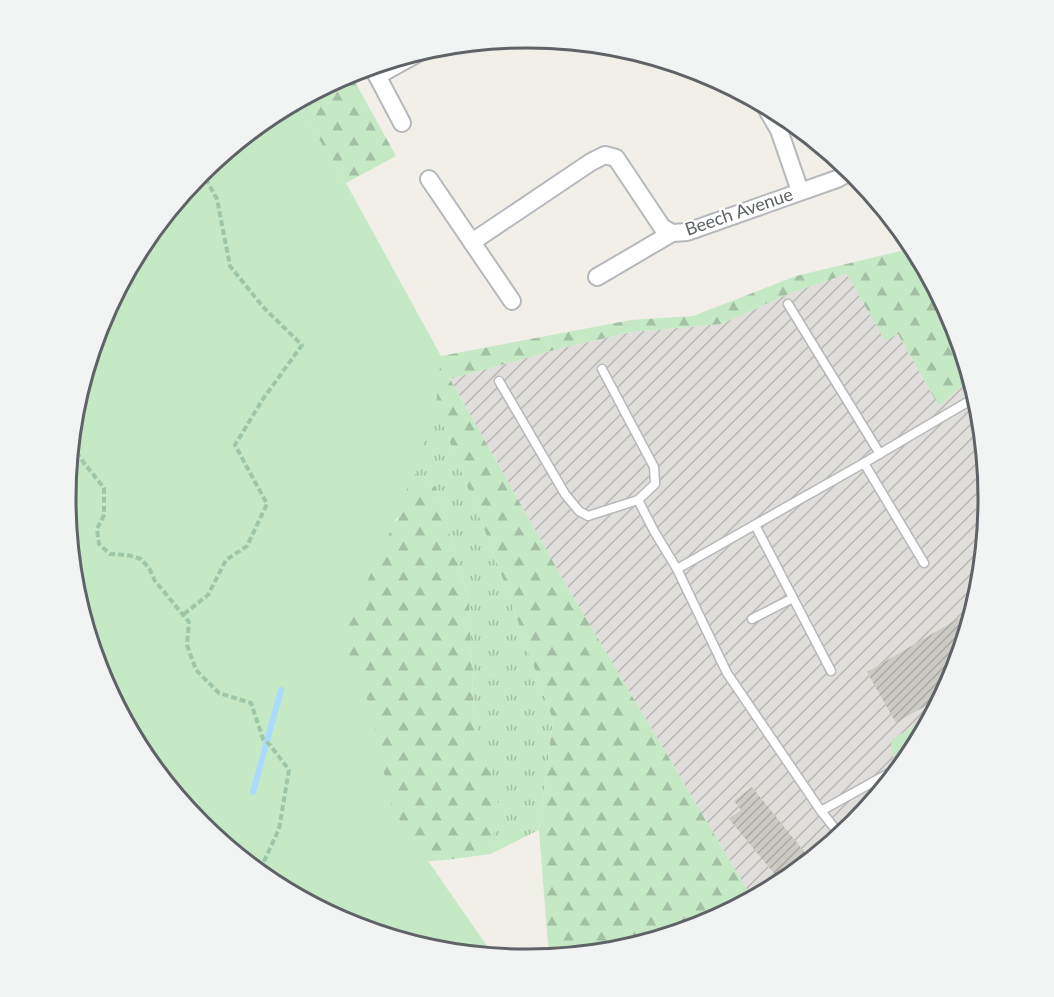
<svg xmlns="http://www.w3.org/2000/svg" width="1054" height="997" font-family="Lato,sans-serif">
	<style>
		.industrial { fill: url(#industrial-furrows) }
		.grass { fill: url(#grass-tufts) }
		.forest { fill: url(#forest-firs) }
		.park { fill: #c5e8c5 }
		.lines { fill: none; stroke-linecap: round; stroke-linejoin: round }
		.stream { stroke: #aadaff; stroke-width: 6 }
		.building { fill: url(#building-hatch) }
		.lane-casing { stroke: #b5b8bc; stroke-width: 11 }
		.street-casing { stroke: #b5b8bc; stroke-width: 20 }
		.path { stroke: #9cc7a9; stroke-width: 4; stroke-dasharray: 6 3; stroke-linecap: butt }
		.lane { stroke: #fff; stroke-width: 8 }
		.street { stroke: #fff; stroke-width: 16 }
		.labels { text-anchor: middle; stroke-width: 4.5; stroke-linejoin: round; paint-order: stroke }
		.street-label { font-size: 18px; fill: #5f6368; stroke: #fff }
		.rim { fill: none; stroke: #5f6368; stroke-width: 3 }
	</style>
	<defs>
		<pattern id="industrial-furrows" width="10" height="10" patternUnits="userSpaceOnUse" patternTransform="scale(1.5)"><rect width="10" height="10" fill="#e0deda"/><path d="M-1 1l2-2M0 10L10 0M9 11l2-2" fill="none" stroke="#b9b8b5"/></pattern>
		<pattern id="grass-tufts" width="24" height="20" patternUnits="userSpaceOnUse" patternTransform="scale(1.5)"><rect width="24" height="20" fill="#c5e8c5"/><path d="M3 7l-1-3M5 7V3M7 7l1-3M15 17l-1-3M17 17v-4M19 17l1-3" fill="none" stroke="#a3c0a4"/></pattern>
		<pattern id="forest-firs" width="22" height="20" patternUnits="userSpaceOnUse" patternTransform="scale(1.5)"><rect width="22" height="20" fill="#c5e8c5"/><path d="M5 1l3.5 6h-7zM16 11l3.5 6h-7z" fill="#a3c0a4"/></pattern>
		<pattern id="building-hatch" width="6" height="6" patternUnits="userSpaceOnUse" patternTransform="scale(1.5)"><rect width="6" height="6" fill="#cccac5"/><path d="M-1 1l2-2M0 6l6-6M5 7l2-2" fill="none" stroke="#a9a8a4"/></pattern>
	</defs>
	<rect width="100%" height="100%" fill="#f1efe8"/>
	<polygon class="industrial" points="847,274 885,340 898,334 939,406 970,379 979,409 988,499 979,589 953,675 910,755 853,825 783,882 752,898 565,583 450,379 562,348 632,332 721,324 793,292"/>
	<polygon class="grass" points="436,406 494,554 553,720 539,830 490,854 498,807 474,719 469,600 436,487 402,466"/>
	<g class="forest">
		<polygon points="350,73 396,156 346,183 300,109 293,103"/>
		<polygon points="144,242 383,529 398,520 395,480 343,353 441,356 631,320 693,316 796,276 913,248 953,322 970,379 939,406 898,334 885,341 847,274 793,292 721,324 632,332 562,348 450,379 565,583 752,898 703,925 617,951 549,957 539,830 553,720 494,554 436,407 403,466 436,487 469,600 474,719 499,807 490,854 446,860 378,865 350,924 271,882 201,824 144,754 66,498 75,408 101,322"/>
		<polygon points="931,715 912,751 894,761 891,740"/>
	</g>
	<g class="park">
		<polygon points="296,102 346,183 441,356 436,406 398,515 342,636 369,704 392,809 494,956 437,951 350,924 271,882 201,824 144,754 101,675 75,588 66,498 75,408 101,322 144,242 201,172 271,115"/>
		<polygon points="748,893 752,898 703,925 691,928"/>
	</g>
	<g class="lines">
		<polyline class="stream" points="253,792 281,690"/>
	</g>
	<g class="building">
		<polygon points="973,610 953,675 942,696 896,723 867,672"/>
		<polygon points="752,787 810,859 782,883 729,819 741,810 734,801"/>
	</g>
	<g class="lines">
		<g class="lane-casing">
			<g id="lane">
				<polyline points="788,304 880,454"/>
				<polyline points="602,369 654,467 655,484 638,500"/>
				<polyline points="499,381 565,494 579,511 588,516 638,500 654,531 677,569 727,673 821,811 840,835"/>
				<polyline points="864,463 924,563"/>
				<polyline points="755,525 831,671"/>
				<polyline points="677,569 864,463 976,397"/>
				<polyline points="752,619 793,598"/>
				<polyline points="821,811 900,767"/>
			</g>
		</g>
		<g class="street-casing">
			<g id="street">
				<polyline points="372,66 402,123"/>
				<polyline points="377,76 420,52"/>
				<polyline points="765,106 779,130 800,191"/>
				<polyline points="429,179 512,301"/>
				<polyline points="472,242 591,162 605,155 616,158 662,227 672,233 687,232 837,179 851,171"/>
				<polyline points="597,277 672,233"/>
			</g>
		</g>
		<g class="path">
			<polyline points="71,445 84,463 104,488 104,515 97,529 99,544 110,554 127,555 141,559 149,568 155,581 189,622 187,645 196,670 219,693 251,703 263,739 270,745 289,770 279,829 260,870 260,873"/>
			<polyline points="184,614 208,595 226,560 247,546 267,504 235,445 263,399 302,345 264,308 230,266 217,199 202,172"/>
		</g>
		<use href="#lane" class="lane"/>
		<use href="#street" class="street"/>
	</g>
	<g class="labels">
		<g class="street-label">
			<text transform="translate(739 212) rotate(-19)" y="6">Beech Avenue</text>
		</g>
	</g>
	<path d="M0 0H1054V997H0ZM526 48H528A450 450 0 0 1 978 498V499A450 450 0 0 1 528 949H526A450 450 0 0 1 76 499V498A450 450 0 0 1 526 48Z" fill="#f2f3f3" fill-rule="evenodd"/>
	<path class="rim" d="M526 48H528A450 450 0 0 1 978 498V499A450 450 0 0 1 528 949H526A450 450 0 0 1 76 499V498A450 450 0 0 1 526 48Z"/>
</svg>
